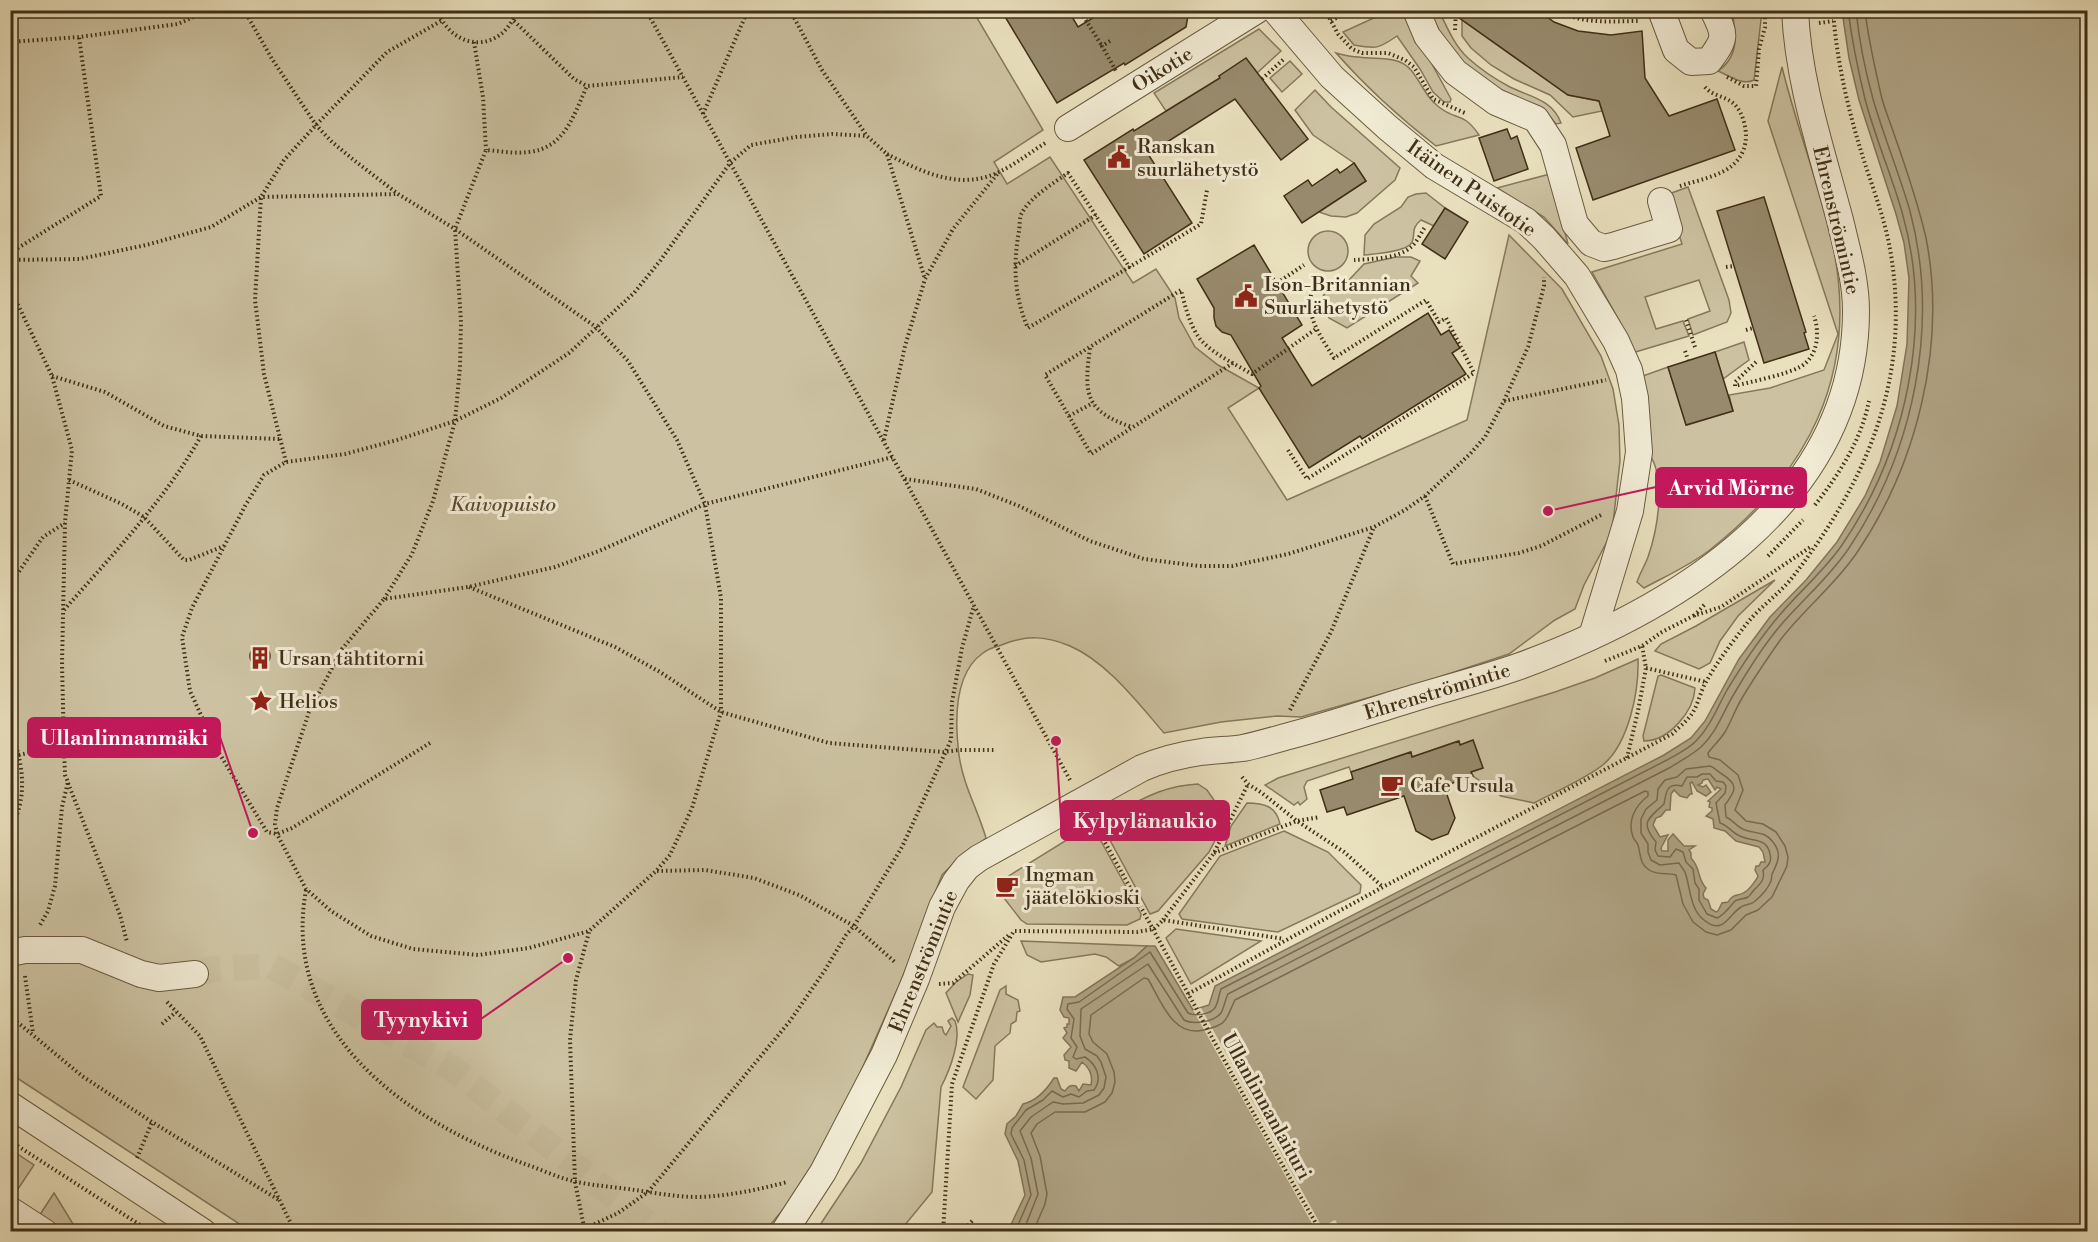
<svg xmlns="http://www.w3.org/2000/svg" width="2098" height="1242" font-family="'Libre Bodoni',serif">
	<style>
		.green { fill: #ccc2a1; stroke: #86785c; stroke-width: 1.5 }
		.water { fill: #b0a485; stroke: #837559; stroke-width: 1.5; fill-rule: evenodd }
		.pier { fill: #e9e0bd }
		.lines { fill: none; stroke-linecap: round; stroke-linejoin: round }
		.shore { stroke: #786a4e; stroke-width: 1.5 }
		.building { fill: #988b6d; stroke: #402f17; stroke-width: 1.5 }
		.minor-tunnel { stroke: #c7bd9c; stroke-width: 26; stroke-dasharray: 26 13; stroke-linecap: butt }
		.minor-casing { stroke: #6a5b40; stroke-width: 28 }
		.path { stroke: #402f17; stroke-width: 4; stroke-dasharray: 1.5 3; stroke-linecap: butt }
		.minor { stroke: #f1ebd4; stroke-width: 26 }
		.labels { text-anchor: middle; stroke-width: 6; stroke-linejoin: round; paint-order: stroke }
		.street-label { font-size: 20px; fill: #402f17; stroke: #f1ebd4 }
		.poi-label { font-size: 20px; fill: #402f17; stroke: #f1ebd4; text-anchor: start }
		.park-label { font-size: 20px; font-style: italic; fill: #5c4c33; stroke: #f1ebd4 }
		.leader { fill: none; stroke: #c2185b; stroke-width: 2 }
		.callout-dot { fill: #c2185b; stroke: #f1ebd4; stroke-width: 2 }
		.callout { fill: #c2185b; stroke: #c2185b; stroke-width: 2 }
		.callout-label { font-size: 21px; text-anchor: middle; font-weight: bold; fill: #fff }
	</style>
	<rect width="100%" height="100%" fill="#e9e0bd"/>
	<filter id="stains"><feTurbulence type="fractalNoise" baseFrequency=".00333" numOctaves="4"/><feColorMatrix values="0 0 0 0 .2 0 0 0 0 .09 0 0 0 0 .02 0 0 0 .5 -.17"/></filter>
	<radialGradient id="worn" r=".72"><stop offset=".6" stop-color="#630" stop-opacity="0"/><stop offset="1" stop-color="#630" stop-opacity=".3"/></radialGradient>
	<g class="green">
		<path d="M 10,11 L 973,11 L 1043,130 L 994,162 L 1007,184 L 1050,157 L 1133,283 L 1156,269 L 1175,298 L 1179,318 L 1195,347 L 1218,365 L 1259,388 L 1228,408 L 1287,500 L 1467,420 L 1509,235 L 1562,289 L 1601,356 L 1613,389 L 1619,425 L 1620,461 L 1612,532 L 1584,585 L 1575,609 L 1555,620 L 1509,654 L 1427,681 L 1301,717 L 1277,716 L 1221,722 L 1164,733 C 1138,703 1107,662 1070,646 C 1046,636 1028,635 1004,644 C 997,647 989,648 983,653 C 953,674 955,723 959,755 C 963,785 978,810 986,838 L 951,866 L 942,875 L 901,981 L 853,1089 L 797,1193 L 765,1231 L 250,1231 L 11,1074 Z"/>
		<path d="M 1389,11 L 1403,11 L 1451,99 L 1450,102 L 1444,102 L 1433,92 L 1420,69 L 1397,36 C 1378,49 1377,49 1354,45 L 1343,32 Z"/>
		<path d="M 1430,11 L 1439,11 C 1447,27 1454,45 1468,58 C 1480,69 1495,79 1510,87 C 1530,97 1552,99 1561,123 L 1556,124 C 1543,107 1527,103 1509,94 C 1473,77 1443,48 1430,11 Z"/>
		<path d="M 1644,11 L 1645,13 C 1618,18 1594,17 1568,11 Z"/>
		<path d="M 1732,11 L 1762,11 L 1754,80 C 1743,86 1730,76 1718,71 C 1740,56 1736,33 1732,11 Z"/>
		<polygon points="1462,20 1568,95 1599,101 1602,111 1573,117 1550,95 1514,79 1491,65 1471,48 1462,36"/>
		<polygon points="1259,29 1281,51 1257,73 1219,76 1220,78 1166,111 1154,93"/>
		<path d="M 1336,53 C 1343,55 1351,57 1359,57 C 1376,60 1398,55 1411,70 C 1421,82 1426,98 1439,107 C 1456,121 1463,111 1479,135 L 1436,146 C 1400,118 1367,88 1336,53 Z"/>
		<polygon points="1290,61 1302,74 1282,92 1270,78"/>
		<path d="M 1782,67 C 1797,129 1821,189 1834,251 C 1858,376 1808,472 1711,549 C 1691,565 1666,576 1644,588 L 1637,582 C 1640,573 1645,565 1648,557 C 1658,528 1668,472 1645,449 L 1640,377 L 1668,367 L 1687,425 L 1733,411 L 1729,395 L 1770,388 L 1824,370 L 1838,334 L 1768,121 Z"/>
		<polygon points="1315,90 1331,107 1400,168 1395,180 1357,213 1346,217 1331,216 1319,212 1366,181 1354,163 1313,135 1295,110"/>
		<polygon points="1550,174 1568,244 1544,217 1497,188"/>
		<polygon points="1688,187 1729,300 1731,313 1727,322 1693,335 1688,319 1710,311 1699,280 1645,297 1656,329 1683,321 1689,336 1632,353 1620,322 1592,272 1682,244 1666,195"/>
		<path d="M 1426,193 L 1445,208 L 1434,226 L 1421,220 C 1410,229 1416,233 1412,242 C 1408,252 1374,254 1364,255 L 1365,235 L 1374,224 L 1401,207 L 1408,197 L 1416,194 Z"/>
		<circle cx="1328" cy="251" r="20"/>
		<polygon points="1396,257 1411,257 1420,261 1411,276 1418,283 1347,328 1329,318 1323,306 1322,298 1327,290 1348,281 1364,264"/>
		<polygon points="1744,342 1749,360 1723,379 1715,352"/>
		<polygon points="1775,580 1738,616 1720,641 1710,663 1699,669 1655,651 1661,644 1696,626"/>
		<path d="M 1638,659 C 1639,691 1629,742 1604,764 C 1589,777 1553,793 1534,803 L 1501,796 L 1473,776 L 1471,772 L 1483,768 L 1473,740 L 1460,745 L 1458,741 L 1412,757 L 1410,752 L 1351,772 L 1349,767 L 1307,781 L 1304,787 L 1307,799 L 1300,805 L 1298,802 L 1294,805 L 1265,785 L 1278,778 L 1555,692 L 1595,678 Z"/>
		<path d="M 1661,675 L 1695,688 C 1694,711 1669,741 1644,741 L 1643,736 L 1658,676 Z"/>
		<path d="M 1198,784 L 1207,790 L 1223,813 L 1224,823 L 1209,852 L 1158,911 L 1150,914 L 1104,829 L 1105,821 L 1109,816 C 1141,800 1161,786 1198,784 Z"/>
		<path d="M 1247,803 C 1264,803 1276,806 1280,824 L 1225,846 L 1231,826 Z"/>
		<polygon points="1086,828 1091,828 1096,832 1141,914 1140,919 1127,925 1027,924 1021,920 1004,898 1016,883 1007,877"/>
		<polygon points="1284,831 1328,852 1361,885 1360,893 1278,932 1182,919 1179,914 1220,856"/>
		<polygon points="1176,929 1261,941 1191,984 1166,938"/>
		<polygon points="1021,941 1147,946 1134,958 1119,966 1106,957 1095,954 1041,962 1027,955"/>
		<polygon points="968,974 973,975 970,995 958,1022 946,993 956,982"/>
		<polygon points="1006,986 1006,994 1018,1000 1020,1011 1017,1012 1016,1021 1011,1024 1010,1033 995,1046 993,1080 976,1099 963,1087 1000,990"/>
		<path d="M 952,1018 L 955,1021 C 962,1038 950,1070 941,1087 L 932,1192 L 900,1231 L 816,1231 L 861,1163 L 901,1087 L 926,1030 L 934,1023 L 937,1027 L 942,1027 L 944,1033 L 946,1035 L 951,1026 L 948,1021 Z"/>
		<polygon points="10,1149 34,1165 12,1198 10,1198"/>
		<polygon points="54,1193 76,1229 80,1231 59,1231 42,1220 41,1213"/>
	</g>
	<path class="water" d="M 1842,11 L 2087,11 L 2087,1231 L 1008,1231 L 1025,1195 L 1018,1161 L 1005,1134 L 1007,1124 L 1016,1116 L 1023,1104 C 1037,1101 1047,1089 1054,1078 L 1057,1078 L 1061,1089 L 1065,1091 C 1068,1087 1070,1084 1076,1086 L 1079,1091 L 1083,1084 L 1091,1085 C 1093,1075 1090,1068 1082,1062 L 1076,1071 L 1069,1068 L 1069,1061 L 1065,1060 L 1064,1055 L 1071,1047 L 1063,1038 L 1067,1033 L 1064,1028 L 1067,1027 L 1067,1024 L 1069,1024 L 1069,1018 L 1064,1017 L 1060,1010 L 1063,997 L 1075,997 L 1134,958 L 1147,946 L 1155,946 L 1193,1010 L 1209,1005 L 1215,986 L 1664,755 L 1691,738 L 1705,721 L 1739,659 L 1770,617 L 1806,580 L 1837,542 L 1865,496 L 1880,462 L 1897,406 L 1907,344 L 1909,278 L 1904,243 L 1896,214 L 1859,100 L 1849,58 ZM 1708,779 L 1715,790 L 1717,787 L 1721,789 L 1708,801 L 1710,802 L 1709,807 L 1712,808 L 1712,811 L 1706,816 L 1713,819 L 1714,828 L 1725,831 L 1736,841 L 1759,847 L 1763,852 L 1765,862 L 1761,862 L 1759,866 L 1756,866 L 1755,870 L 1758,876 C 1757,879 1749,890 1745,892 C 1738,897 1733,893 1728,902 L 1722,903 L 1718,911 L 1716,912 L 1711,909 L 1708,900 L 1704,898 L 1703,894 L 1706,888 C 1696,877 1702,870 1691,858 L 1691,853 L 1689,850 L 1695,846 L 1684,846 L 1673,834 L 1668,840 L 1668,851 L 1662,851 L 1661,848 L 1668,835 L 1660,837 L 1653,825 L 1656,818 L 1661,816 L 1666,810 L 1670,810 L 1671,794 L 1674,790 L 1680,796 L 1687,798 L 1690,794 L 1692,794 L 1690,783 L 1692,782 L 1697,791 L 1706,796 L 1711,792 L 1706,785 L 1703,787 L 1698,785 L 1702,783 L 1703,780 Z"/>
	<polygon class="pier" points="1201,1008 1322,1227 1335,1220 1342,1231 1313,1231 1315,1229 1193,1010"/>
	<g class="lines">
		<g class="shore">
			<path d="M 1710,766 C 1715,768 1717,771 1722,774 C 1739,785 1736,790 1725,805 L 1726,817 C 1733,820 1738,828 1745,830 C 1756,834 1765,831 1773,842 C 1782,853 1778,862 1773,872 C 1771,875 1772,878 1771,881 C 1768,889 1760,897 1754,902 C 1750,905 1745,904 1741,907 C 1728,915 1723,936 1704,920 C 1691,911 1690,889 1686,875 C 1685,870 1681,867 1679,863 L 1660,865 L 1651,860 L 1648,852 L 1648,844 L 1641,833 L 1641,819 L 1646,809 L 1657,800 L 1658,789 L 1665,780 L 1677,777 L 1686,769 Z"/>
			<path d="M 1702,774 L 1710,774 L 1716,781 L 1723,782 L 1726,786 L 1725,793 L 1716,803 L 1720,823 C 1729,826 1732,833 1740,836 C 1752,842 1767,837 1770,854 C 1772,862 1769,865 1763,870 C 1765,880 1761,883 1754,890 C 1751,893 1751,895 1748,897 C 1743,900 1738,898 1734,902 C 1729,908 1724,915 1717,918 L 1707,914 L 1699,900 L 1699,889 L 1695,883 L 1693,869 L 1686,862 L 1683,852 L 1676,849 L 1670,857 L 1658,856 L 1655,850 L 1656,842 C 1639,821 1649,819 1664,804 C 1666,792 1667,782 1682,786 L 1687,777 L 1697,777 Z"/>
			<path d="M 1015,1232 L 1031,1195 L 1024,1160 L 1011,1134 L 1012,1128 L 1026,1110 L 1043,1100 L 1052,1091 L 1063,1097 L 1071,1094 L 1079,1097 L 1087,1091 L 1094,1090 C 1103,1078 1096,1064 1085,1057 L 1076,1059 L 1073,1057 L 1077,1047 L 1071,1038 L 1074,1019 L 1067,1009 L 1068,1004 L 1079,1002 L 1150,952 L 1188,1013 C 1194,1016 1208,1015 1214,1009 C 1218,1005 1219,994 1221,989 L 1667,760 C 1677,754 1689,749 1697,740 C 1711,725 1717,708 1727,690 C 1741,667 1756,644 1773,623 C 1794,596 1822,574 1842,545 C 1907,450 1934,323 1902,212 C 1891,174 1875,137 1865,99 C 1858,70 1852,41 1848,10"/>
			<path d="M 1023,1232 L 1038,1194 L 1031,1158 L 1020,1131 L 1031,1117 L 1053,1102 L 1063,1104 L 1083,1103 L 1099,1095 L 1104,1088 L 1106,1077 L 1101,1062 L 1097,1056 L 1085,1049 L 1080,1036 L 1081,1009 L 1148,964 L 1184,1020 C 1193,1025 1214,1022 1221,1013 C 1224,1008 1225,1000 1228,994 L 1671,767 C 1680,761 1692,755 1701,747 C 1717,732 1723,712 1734,694 C 1748,670 1762,647 1780,626 C 1802,600 1829,578 1849,548 C 1914,451 1940,325 1910,211 C 1899,173 1884,137 1873,99 C 1865,70 1859,40 1856,10"/>
			<path d="M 1033,1232 L 1045,1204 L 1047,1194 L 1040,1156 L 1031,1133 L 1037,1124 L 1055,1112 L 1085,1112 L 1105,1102 L 1112,1093 L 1115,1082 L 1114,1072 L 1107,1054 L 1093,1042 L 1089,1034 L 1091,1015 L 1144,978 L 1148,979 C 1161,1001 1173,1038 1204,1030 C 1229,1024 1225,1020 1235,1000 L 1645,791 L 1648,792 L 1648,796 C 1635,806 1627,821 1633,837 C 1634,840 1637,842 1638,845 C 1641,855 1639,863 1649,870 C 1658,876 1668,872 1676,875 L 1683,904 L 1693,922 L 1706,932 L 1717,935 L 1731,930 L 1746,915 L 1758,910 L 1772,897 L 1787,866 L 1788,857 L 1785,846 L 1776,832 L 1763,824 L 1746,821 L 1735,810 L 1743,790 L 1738,775 L 1720,760 L 1709,757 L 1708,753 C 1713,746 1720,740 1725,732 C 1731,722 1735,710 1741,700 C 1753,679 1767,659 1781,639 C 1804,609 1834,586 1856,554 C 1917,465 1947,345 1926,238 C 1918,203 1906,168 1894,134 C 1890,121 1884,108 1881,95 C 1875,67 1868,39 1865,10"/>
		</g>
	</g>
	<g class="building">
		<polygon points="1001,10 1068,10 1078,27 1106,10 1189,10 1186,27 1125,65 1124,63 1057,103"/>
		<polygon points="1448,10 1538,10 1554,22 1578,31 1611,35 1642,31 1645,78 1669,116 1717,99 1735,150 1593,200 1576,148 1610,136 1599,101 1568,95"/>
		<polygon points="1246,58 1308,139 1281,160 1235,99 1148,154 1192,223 1144,254 1084,160 1133,129 1134,131 1220,78 1219,76"/>
		<polygon points="1507,129 1511,139 1517,136 1528,169 1494,181 1479,138"/>
		<polygon points="1354,163 1366,181 1302,223 1284,196 1308,180 1312,186 1337,169 1340,173"/>
		<polygon points="1764,197 1806,332 1804,333 1809,349 1764,363 1717,211"/>
		<polygon points="1445,208 1468,222 1445,259 1422,244"/>
		<polygon points="1254,245 1302,325 1282,338 1312,386 1428,313 1441,335 1449,330 1460,348 1452,353 1466,374 1362,439 1360,436 1309,468 1259,388 1261,386 1231,335 1222,332 1216,326 1214,318 1214,308 1197,279"/>
		<polygon points="1715,352 1733,411 1686,425 1668,367"/>
		<circle cx="260" cy="656" r="10"/>
		<polygon points="1473,740 1483,768 1471,772 1473,776 1444,786 1455,818 1448,834 1432,840 1416,831 1404,796 1347,815 1344,807 1327,812 1320,790 1353,779 1351,772 1411,752 1412,757 1459,741 1460,745"/>
	</g>
	<g class="lines">
		<polyline class="minor-tunnel" points="195,974 213,969 272,966 450,1067 659,1232"/>
		<g class="minor-casing">
			<g id="minor">
				<polyline points="1275,10 1332,77 1387,127 1434,166 1526,221 1544,238 1577,276 1616,341 1629,370 1635,398 1639,452 1630,511 1592,636"/>
				<polyline points="1416,10 1427,36 1455,72 1496,102 1536,119 1553,145 1575,224 1591,243 1604,248 1613,246 1669,229 1661,201"/>
				<path d="M 1661,10 L 1676,50 L 1691,62 L 1709,61 C 1726,38 1726,36 1713,10"/>
				<polyline points="1068,128 1257,10"/>
				<polyline points="10,953 25,950 82,950 141,974 159,978 195,974"/>
				<polyline points="10,1105 203,1232"/>
				<polyline points="10,1210 44,1232"/>
				<path d="M 784,1232 L 823,1172 L 884,1055 L 916,979 L 942,907 L 956,881 L 967,867 L 979,858 L 1142,768 C 1161,760 1180,755 1201,752 C 1215,750 1229,750 1243,748 C 1257,745 1271,741 1285,737 C 1329,726 1371,711 1414,698 C 1450,687 1486,678 1520,666 C 1678,608 1856,500 1856,311 C 1856,280 1847,250 1840,220 C 1822,152 1798,82 1795,10"/>
			</g>
		</g>
		<g class="path">
			<polyline points="244,10 272,59 316,125 332,142 355,161 398,194 455,229 596,327 628,361 677,440 705,504 721,598 721,712 692,808 670,855 656,871 589,931 529,948 478,955 413,949 371,936 331,911 306,889 277,834 275,824 277,808 309,712 342,649 384,599 468,587 555,567 599,551 705,504 893,457"/>
			<path d="M 437,10 C 453,52 502,54 517,10"/>
			<polyline points="646,10 1070,780"/>
			<polyline points="790,10 822,70 867,136 887,154 925,279"/>
			<polyline points="1087,10 1082,14 1102,46"/>
			<polyline points="1102,10 1103,12"/>
			<polyline points="1325,10 1338,34 1352,49 1362,53 1388,53 1405,60 1414,67 1433,99 1465,113"/>
			<path d="M 1557,10 C 1582,25 1612,21 1639,21"/>
			<polyline points="514,21 574,79 587,86"/>
			<polyline points="1331,21 1351,10"/>
			<polyline points="1819,23 1833,21"/>
			<polyline points="1455,30 1456,10"/>
			<polyline points="1110,41 1102,46 1116,71"/>
			<polyline points="10,42 79,37 178,24 209,10"/>
			<polyline points="474,42 483,97 486,150"/>
			<polyline points="1727,77 1744,86 1756,86 1759,49 1765,27 1765,10"/>
			<polyline points="1262,79 1285,58"/>
			<polyline points="703,114 748,10"/>
			<path d="M 887,154 C 922,172 960,191 999,172 C 1016,164 1032,151 1047,142"/>
			<path d="M 1680,186 C 1708,177 1744,173 1746,137 C 1746,127 1743,114 1736,106 C 1728,96 1713,97 1705,87"/>
			<polyline points="10,253 101,196 79,37"/>
			<polyline points="10,260 80,259 146,245 211,227 261,197 397,194"/>
			<path d="M 1354,260 C 1371,259 1398,259 1411,247 C 1417,242 1421,233 1425,227"/>
			<polyline points="1015,266 1096,215"/>
			<polyline points="1726,267 1734,266"/>
			<path d="M 1130,268 L 1068,173 C 1055,182 1029,198 1022,213 C 1019,217 1020,226 1019,231 C 1013,264 1014,297 1028,328 L 1201,224 L 1207,190"/>
			<polyline points="1277,283 1304,265"/>
			<polyline points="10,288 52,376 72,450 65,522 62,663 64,749 65,775 68,782 62,807 55,886 48,911 40,925"/>
			<polyline points="1686,320 1695,347"/>
			<polyline points="1746,330 1753,328"/>
			<path d="M 1090,348 C 1084,393 1084,411 1132,427"/>
			<polyline points="1685,351 1688,360"/>
			<path d="M 1756,362 L 1735,382 L 1735,386 C 1753,381 1785,375 1800,367 C 1818,357 1820,333 1814,316"/>
			<path d="M 1233,363 L 1091,454 L 1045,375 L 1181,290 C 1185,306 1190,326 1200,339 C 1213,354 1235,364 1252,374 L 1316,329"/>
			<polyline points="52,376 105,392 164,426 201,436 280,439"/>
			<polyline points="1504,401 1606,380"/>
			<polyline points="1069,416 1093,403"/>
			<polyline points="884,440 905,346 925,279 953,229 999,172"/>
			<path d="M 1288,450 L 1307,479 L 1474,373 L 1446,318 L 1439,322 L 1426,300 L 1334,358 C 1323,340 1306,318 1311,295 C 1312,289 1316,283 1318,277"/>
			<polyline points="286,462 264,374 255,300 261,197 284,160 316,125 387,52 441,21"/>
			<polyline points="905,479 976,489 1019,506 1090,541 1144,559 1199,566 1232,566 1288,554 1374,527 1405,510 1425,496 1470,454 1485,437 1504,401 1528,347 1544,286 1544,277"/>
			<polyline points="69,480 122,504 144,517 184,560 189,560 224,546"/>
			<polyline points="1425,496 1453,564 1519,553 1541,546 1603,514"/>
			<path d="M 1815,505 C 1839,474 1861,441 1869,401"/>
			<polyline points="1768,556 1803,520"/>
			<polyline points="10,587 13,580 43,537 65,523"/>
			<polyline points="469,587 615,647 660,672 721,712 829,743 943,752 959,750 994,750"/>
			<path d="M 384,599 L 412,554 L 433,501 L 455,421 L 460,367 L 461,322 L 455,229 L 486,150 C 500,151 515,154 528,152 C 565,149 574,114 587,86 L 683,77"/>
			<path d="M 64,610 C 112,555 165,500 201,436"/>
			<polyline points="1694,616 1705,604"/>
			<polyline points="1605,661 1642,646 1662,632 1693,616 1721,607 1812,546"/>
			<polyline points="1646,668 1706,682"/>
			<polyline points="1290,710 1331,632 1374,527"/>
			<path d="M 10,729 C 23,761 29,798 10,829"/>
			<polyline points="430,743 292,828 277,834 267,832 216,748 190,691 182,637 192,608 245,506 264,475 286,462 345,454 397,440 455,421 501,398 569,353 634,293 660,261 730,163 751,145 796,137 832,134 867,136"/>
			<polyline points="10,757 37,751 64,749"/>
			<polyline points="1627,758 1638,711 1646,668 1642,646"/>
			<polyline points="1242,777 1248,784 1262,793 1297,821 1344,852 1383,887"/>
			<polyline points="68,783 120,915 127,942"/>
			<path d="M 1094,823 C 1171,959 1242,1097 1321,1232"/>
			<polyline points="1214,853 1297,821 1320,817"/>
			<polyline points="657,871 705,870 754,878 799,895 854,926 896,963"/>
			<path d="M 306,890 C 280,1033 407,1121 525,1164 C 542,1170 559,1178 577,1182 C 596,1186 616,1187 635,1190 C 655,1193 677,1197 698,1197 C 729,1196 757,1190 787,1182"/>
			<polyline points="1163,920 1214,853 1248,784"/>
			<polyline points="25,976 33,1033"/>
			<polyline points="939,984 953,983 1010,934"/>
			<path d="M 1188,994 L 1383,887 L 1672,734 C 1678,728 1686,722 1691,715 C 1698,706 1700,692 1706,682 C 1717,662 1733,641 1748,622 C 1762,605 1782,592 1795,574 C 1870,476 1912,373 1890,249 C 1884,215 1870,181 1860,148 C 1847,105 1836,56 1833,10"/>
			<polyline points="167,1002 200,1036 295,1232"/>
			<polyline points="10,1016 82,1076 152,1122 279,1200"/>
			<polyline points="162,1024 176,1012"/>
			<polyline points="10,1141 151,1232"/>
			<polyline points="137,1158 152,1122"/>
			<polyline points="578,1232 618,1213 648,1192 790,1021 825,970 846,935 854,926 902,847 951,740 952,702 962,648 974,605"/>
			<polyline points="585,1232 575,1182 570,1040 576,980 589,932"/>
			<polyline points="943,1232 952,1084 994,964 1014,931 1137,932 1154,929 1163,920 1284,939"/>
			<polyline points="962,1232 973,1220"/>
		</g>
		<use href="#minor" class="minor"/>
	</g>
	<defs>
		<g id="civic-bare" transform="scale(1.8)"><path d="M-.6-6.5H3V-4.5H.6V-3L4-1V1h2V6H-6V1h2V-1L-.6-3ZM-1.2 2.5V6h2.4V2.5Z" fill="#8f2418" stroke="#f1ebd4" stroke-width="2.5" paint-order="stroke"/></g>
		<g id="building-bare" transform="scale(1.8)"><path d="M-4-6H4V6H1V3H-1V6H-4ZM-2.5-4.3h1.7v1.8h-1.7ZM.8-4.3h1.7v1.8H.8ZM-2.5-1h1.7V.8h-1.7ZM.8-1h1.7V.8H.8Z" fill="#8f2418" stroke="#f1ebd4" stroke-width="2.5" paint-order="stroke"/></g>
		<g id="sight-bare" transform="scale(1.8)"><path d="M0-6L1.8-2.2L6-1.7L2.9 1.2L3.7 5.4L0 3.3L-3.7 5.4L-2.9 1.2L-6-1.7L-1.8-2.2Z" fill="#8f2418" stroke="#f1ebd4" stroke-width="2.5" paint-order="stroke"/></g>
		<g id="cafe-bare" transform="scale(1.8)"><path d="M-5.5-4.5H6V0H3Q3 3.5 0 3.5H-2.5Q-5.5 3.5-5.5 0ZM3-3.2v2h1.7v-2ZM-6 4.5H4V6H-6Z" fill="#8f2418" stroke="#f1ebd4" stroke-width="2.5" paint-order="stroke"/></g>
	</defs>
	<g fill-rule="evenodd">
		<use href="#civic-bare" x="1119" y="157"/>
		<use href="#civic-bare" x="1246" y="296"/>
		<use href="#building-bare" x="260" y="658"/>
		<use href="#sight-bare" x="261" y="701"/>
		<use href="#cafe-bare" x="1392" y="785"/>
		<use href="#cafe-bare" x="1007" y="886"/>
	</g>
	<g class="labels">
		<g class="street-label">
			<text transform="translate(1162 69) rotate(-32)" y="7">Oikotie</text>
			<text transform="translate(1472 188) rotate(35)" y="7">Itäinen Puistotie</text>
			<text transform="translate(1837 220) rotate(77)" y="7">Ehrenströmintie</text>
			<text transform="translate(1437 691) rotate(-17)" y="7">Ehrenströmintie</text>
			<text transform="translate(923 961) rotate(-68)" y="7">Ehrenströmintie</text>
			<text transform="translate(1267 1106) rotate(61)" y="7">Ullanlinnanlaituri</text>
		</g>
		<g class="poi-label">
			<text x="1137" y="153">Ranskan<tspan x="1137" dy="23">suurlähetystö</tspan></text>
			<text x="1264" y="291">Ison-Britannian<tspan x="1264" dy="23">Suurlähetystö</tspan></text>
			<text x="278" y="665">Ursan tähtitorni</text>
			<text x="279" y="708">Helios</text>
			<text x="1410" y="792">Cafe Ursula</text>
			<text x="1025" y="881">Ingman<tspan x="1025" dy="23">jäätelökioski</tspan></text>
		</g>
		<g class="park-label">
			<text x="503" y="511">Kaivopuisto</text>
		</g>
	</g>
	<path class="leader" d="M1548 511L1656 487M253 833L220 737M1056 741L1061 821M568 958L481 1019"/>
	<g class="callout-dot">
		<circle cx="1548" cy="511" r="6"/>
		<circle cx="253" cy="833" r="6"/>
		<circle cx="1056" cy="741" r="6"/>
		<circle cx="568" cy="958" r="6"/>
	</g>
	<g class="callout">
		<rect x="1656" y="468" width="150" height="39" rx="6"/>
		<rect x="28" y="718" width="192" height="39" rx="6"/>
		<rect x="1061" y="801" width="168" height="39" rx="6"/>
		<rect x="362" y="1000" width="119" height="39" rx="6"/>
	</g>
	<g class="callout-label">
		<text x="1731" y="495">Arvid Mörne</text>
		<text x="124" y="745">Ullanlinnanmäki</text>
		<text x="1145" y="828">Kylpylänaukio</text>
		<text x="421" y="1027">Tyynykivi</text>
	</g>
	<rect width="2098" height="1242" fill="none" stroke="#e9e0bd" stroke-width="36"/>
	<rect x="12" y="12" width="2074" height="1218" fill="none" stroke="#402f17" stroke-width="3"/>
	<rect x="18" y="18" width="2062" height="1206" fill="none" stroke="#402f17" stroke-width="1.5"/>
	<rect width="100%" height="100%" filter="url(#stains)"/>
	<rect width="100%" height="100%" fill="url(#worn)"/>
</svg>
